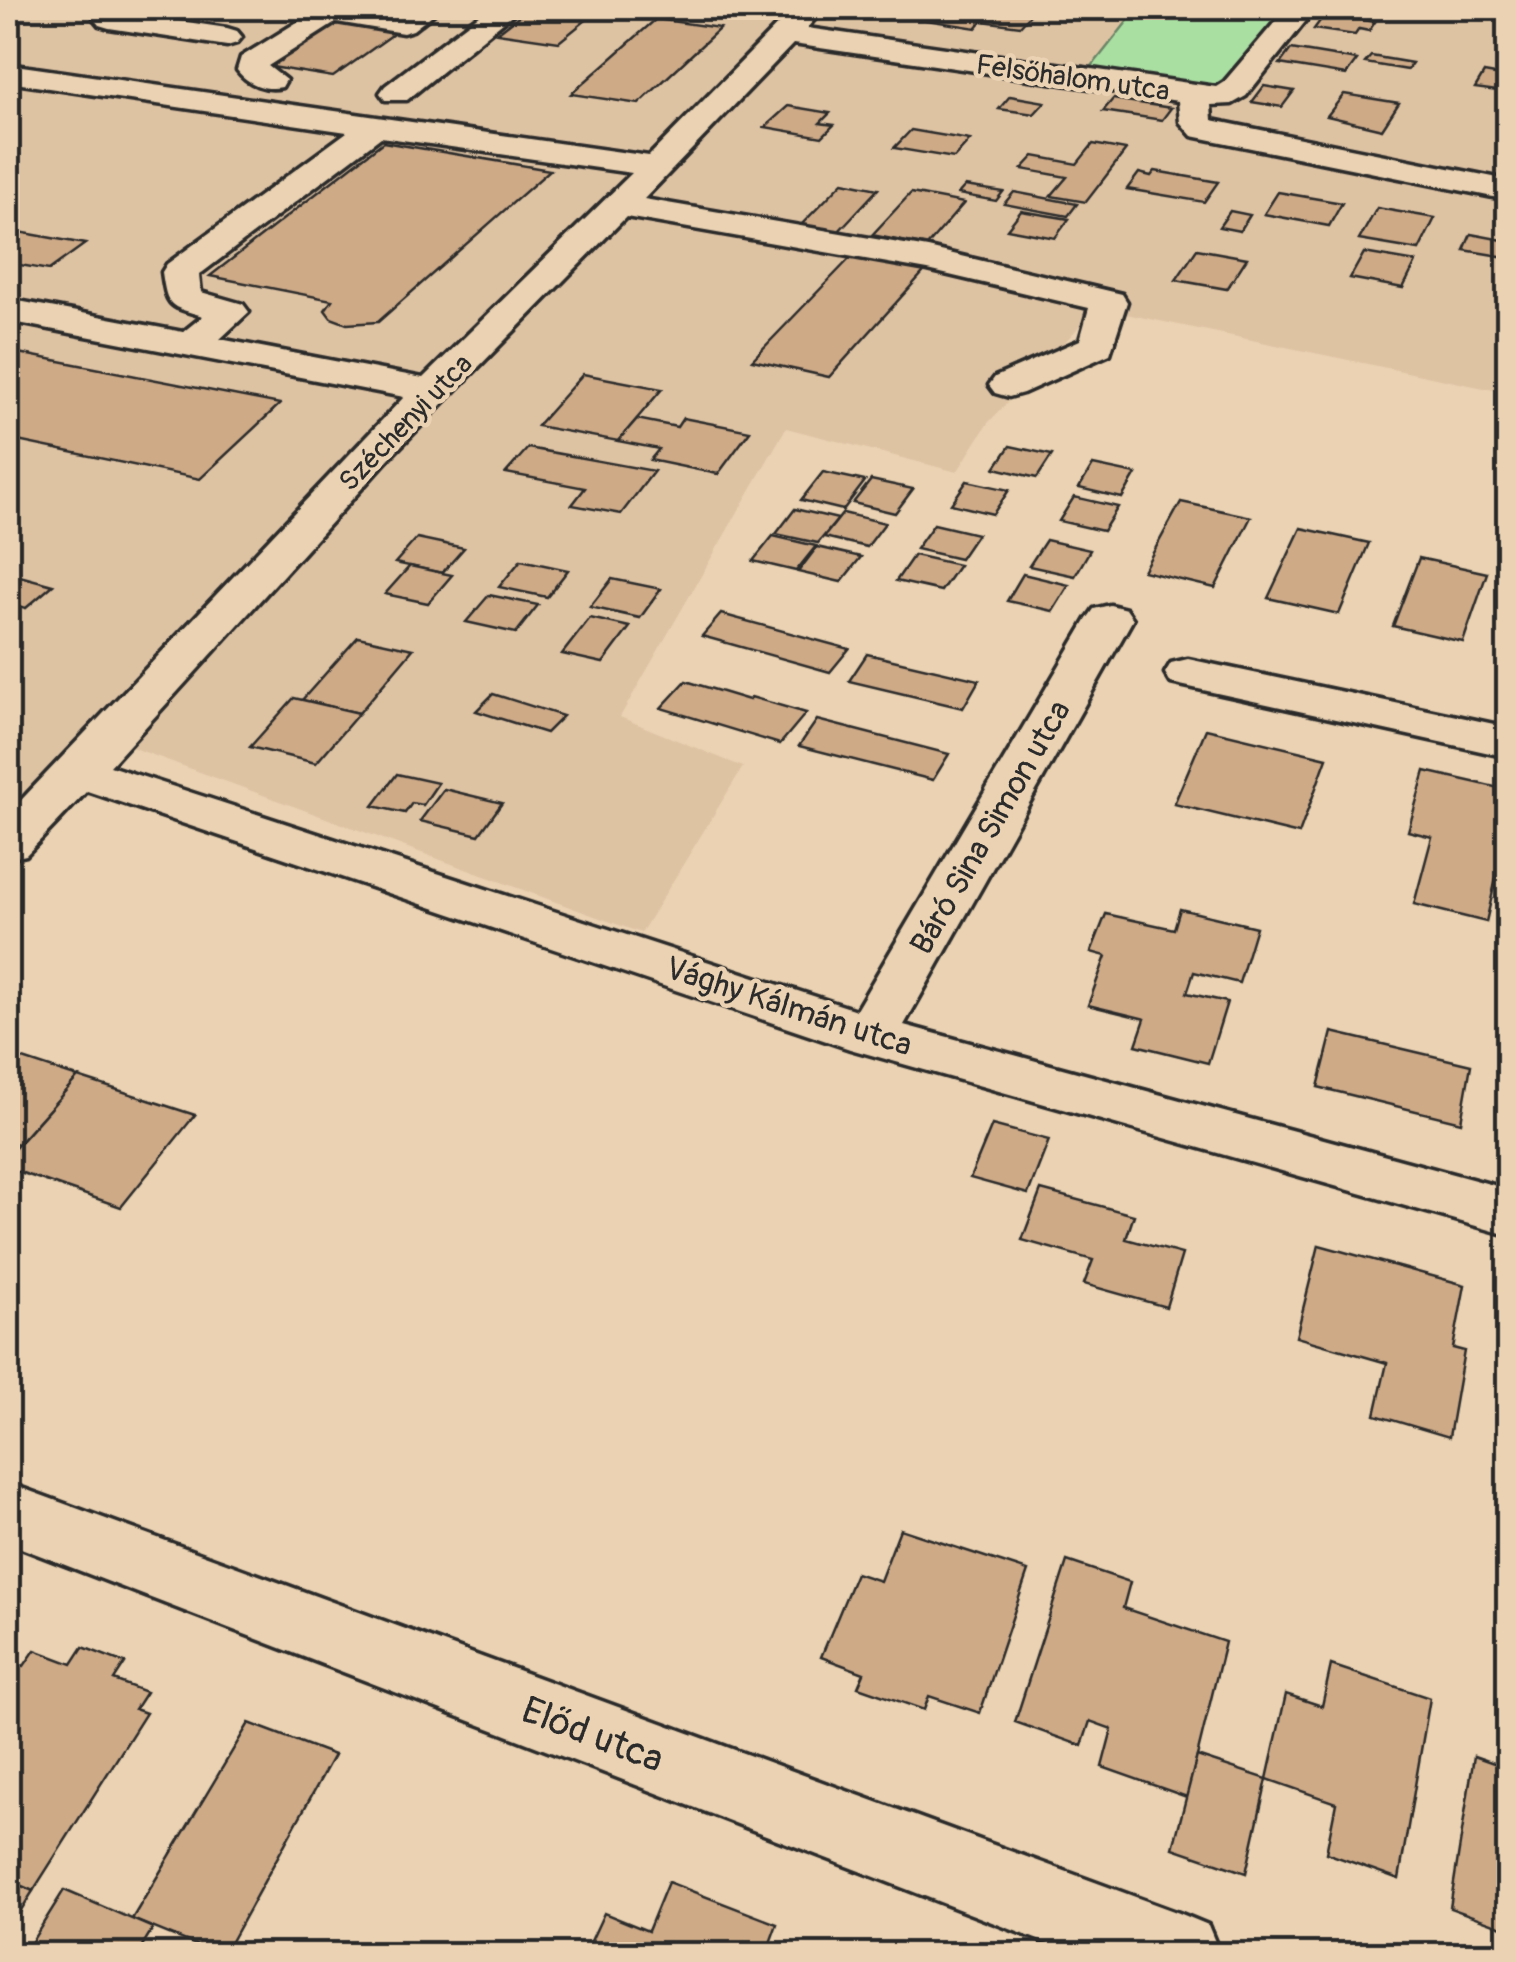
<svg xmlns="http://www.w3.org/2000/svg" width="1516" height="1962" font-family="Pangolin,sans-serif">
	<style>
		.built { fill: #dec3a3 }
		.green { fill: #aadfa2; stroke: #6a8566; stroke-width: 2.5 }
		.building { fill: #ceaa87; stroke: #2b2b2b; stroke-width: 2.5 }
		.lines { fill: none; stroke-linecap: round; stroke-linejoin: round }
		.minor-casing { stroke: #2b2b2b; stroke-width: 7 }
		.minor { fill: #ead2b2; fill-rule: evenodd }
		.labels { text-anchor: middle; stroke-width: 9; stroke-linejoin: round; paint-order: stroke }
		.far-street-label { font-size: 28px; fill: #2b2b2b; stroke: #ead2b2 }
		.street-label { font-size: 32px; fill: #2b2b2b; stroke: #ead2b2 }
		.near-street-label { font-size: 38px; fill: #2b2b2b; stroke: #ead2b2 }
	</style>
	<rect width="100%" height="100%" fill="#ead2b2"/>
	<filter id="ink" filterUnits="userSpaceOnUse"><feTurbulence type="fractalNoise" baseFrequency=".01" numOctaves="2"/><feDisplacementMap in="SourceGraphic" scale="20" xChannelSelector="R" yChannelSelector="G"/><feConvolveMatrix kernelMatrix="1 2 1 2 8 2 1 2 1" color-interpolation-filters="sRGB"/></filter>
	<g filter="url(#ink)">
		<polygon class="built" points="8,8 1508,8 1508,393 1097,308 988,423 957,472 786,428 620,717 743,767 641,933 131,747 8,876"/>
		<polygon class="green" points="1138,8 1302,8 1235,89 1089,70"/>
		<g class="building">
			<polygon points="529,8 601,8 559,42 497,33"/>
			<polygon points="938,8 1036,8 1020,26 982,21 976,28 926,20"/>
			<polygon points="1325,14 1375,22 1369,31 1359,29 1355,35 1314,29"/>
			<polygon points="336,19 399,30 333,77 260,65"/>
			<polygon points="656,19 720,28 639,104 571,94"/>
			<polygon points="1291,49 1357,60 1346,75 1280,64"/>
			<polygon points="1371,56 1412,63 1407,70 1365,63"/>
			<polygon points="1484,73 1506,77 1497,91 1475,88"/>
			<polygon points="1264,86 1294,91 1282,107 1252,102"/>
			<polygon points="1344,94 1399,103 1382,129 1327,116"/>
			<polygon points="1010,96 1045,102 1034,114 999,109"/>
			<polygon points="1113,99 1171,108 1162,120 1103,111"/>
			<polygon points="788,106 830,113 820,123 834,125 822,137 765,127"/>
			<polygon points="911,130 970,140 954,158 894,148"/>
			<polygon points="383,142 550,170 378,322 347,324 331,318 325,310 332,300 210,276"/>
			<polygon points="1093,144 1126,150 1086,202 1051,196 1067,177 1022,169 1034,156 1077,164"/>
			<polygon points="1155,171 1218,182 1204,202 1127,189 1139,173 1151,176"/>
			<polygon points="843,182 878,189 837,233 800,226"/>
			<polygon points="965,186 1003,192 996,201 958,194"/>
			<polygon points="1014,192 1077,204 1068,216 1004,204"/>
			<polygon points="1278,192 1342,203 1329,226 1264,214"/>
			<polygon points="911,193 964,203 927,246 872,235"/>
			<polygon points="1377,208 1435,218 1419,250 1359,240"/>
			<polygon points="1021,211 1069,219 1055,238 1007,229"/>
			<polygon points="1230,211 1250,215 1240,231 1219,227"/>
			<polygon points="8,230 85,244 49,270 8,263"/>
			<polygon points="1471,234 1508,241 1506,257 1464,250"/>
			<polygon points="1197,249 1247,258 1227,289 1176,280"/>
			<polygon points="857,251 930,265 829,377 752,360"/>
			<polygon points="1364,253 1416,262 1403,288 1350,278"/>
			<polygon points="8,351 280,404 200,479 8,439"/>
			<polygon points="583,374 662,389 618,441 537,426"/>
			<polygon points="683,418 750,431 718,474 650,460 659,449 618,441 637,419 677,427"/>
			<polygon points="1010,446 1052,455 1037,478 995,468"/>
			<polygon points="528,448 654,471 621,514 572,505 585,488 506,473"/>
			<polygon points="1093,465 1136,474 1122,498 1079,488"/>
			<polygon points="823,472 865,481 843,510 801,500"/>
			<polygon points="871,480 913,489 895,513 853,503"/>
			<polygon points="967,481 1009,490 993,514 951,504"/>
			<polygon points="1074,497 1118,507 1103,531 1059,521"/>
			<polygon points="1181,502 1251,517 1215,588 1143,571"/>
			<polygon points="795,509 838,519 818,543 776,534"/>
			<polygon points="843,513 885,523 867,547 824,537"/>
			<polygon points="934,524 977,534 960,559 916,549"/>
			<polygon points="1301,528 1369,543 1339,614 1268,598"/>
			<polygon points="773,536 816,546 796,571 753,561"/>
			<polygon points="417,538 464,548 442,573 395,563"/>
			<polygon points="1046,540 1090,550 1075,576 1029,566"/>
			<polygon points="817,547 861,557 841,582 798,572"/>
			<polygon points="914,555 959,565 941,591 896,581"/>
			<polygon points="1419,558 1487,573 1463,642 1393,626"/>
			<polygon points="521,560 568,570 547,597 499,587"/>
			<polygon points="410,566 442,573 452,575 428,603 385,594"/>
			<polygon points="1023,574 1069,585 1053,611 1007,601"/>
			<polygon points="16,575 53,585 26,608 8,603 8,581"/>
			<polygon points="612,579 661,589 640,618 590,607"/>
			<polygon points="489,595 538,605 516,633 466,622"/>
			<polygon points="721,614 849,649 830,672 702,636"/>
			<polygon points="590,618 630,627 603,663 562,654"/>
			<polygon points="358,637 413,649 359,713 302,700"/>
			<polygon points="867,654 979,680 963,708 849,681"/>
			<polygon points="686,681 749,700 751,697 806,713 780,744 661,708"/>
			<polygon points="493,694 563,716 546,733 476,711"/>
			<polygon points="294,698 359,713 316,763 250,747"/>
			<polygon points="817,720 949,754 933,780 799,746"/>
			<polygon points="1206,729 1327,758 1299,834 1174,804"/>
			<polygon points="1425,771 1508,790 1508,826 1486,922 1414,904 1432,837 1408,831"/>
			<polygon points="397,774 438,783 423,805 412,803 405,813 373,806"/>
			<polygon points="444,789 502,803 479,835 420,821"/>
			<polygon points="1180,909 1256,927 1239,983 1194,972 1187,993 1227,1002 1208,1063 1136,1045 1145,1019 1088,1005 1106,956 1091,952 1106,914 1174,929"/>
			<polygon points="1332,1032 1471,1065 1461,1122 1318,1087"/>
			<polygon points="8,1054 78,1077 18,1144 8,1141"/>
			<polygon points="78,1077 195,1115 121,1207 8,1168 8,1156"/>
			<polygon points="992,1125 1049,1140 1028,1194 970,1178"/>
			<polygon points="1041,1190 1134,1215 1126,1239 1182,1254 1166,1307 1084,1284 1093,1260 1022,1240"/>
			<polygon points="1319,1245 1465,1285 1453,1348 1464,1351 1449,1437 1375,1415 1387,1363 1296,1337"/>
			<polygon points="900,1529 1028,1571 980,1713 929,1696 924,1710 858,1687 864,1673 821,1657 856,1573 880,1581"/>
			<polygon points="1067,1561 1130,1582 1123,1608 1225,1642 1187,1797 1102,1767 1112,1729 1090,1721 1082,1746 1015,1722"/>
			<polygon points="83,1647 125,1663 114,1680 146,1692 135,1709 146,1713 33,1891 8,1880 8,1675 16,1663 24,1666 35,1650 72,1664"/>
			<polygon points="1331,1665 1430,1698 1399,1879 1326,1853 1336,1803 1267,1779 1286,1694 1322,1706"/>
			<polygon points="249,1723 334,1755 224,1954 218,1954 132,1919"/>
			<polygon points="1197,1756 1267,1779 1246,1873 1173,1848"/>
			<polygon points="1474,1756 1508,1768 1508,1929 1450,1908"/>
			<polygon points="8,1880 33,1891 8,1931"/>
			<polygon points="668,1882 777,1924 766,1954 585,1954 604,1913 648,1931"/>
			<polygon points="64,1890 153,1928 137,1954 24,1954"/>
		</g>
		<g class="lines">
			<g class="minor-casing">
				<g id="minor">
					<polygon points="99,8 127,8 126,13 227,28 237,31 242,37 237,43 227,46 109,28 99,25 94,19"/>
					<path d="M 320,8 L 357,8 L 398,14 L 408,8 L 441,8 L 413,30 L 403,33 L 337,22 L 268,66 L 286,80 L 282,87 C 266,91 247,84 237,70 L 241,57 Z"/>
					<polygon points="488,8 520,8 407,100 385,100 380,93 385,86"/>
					<path d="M 794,8 L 824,8 L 807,28 L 1216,87 L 1224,82 L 1287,8 L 1316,8 L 1246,96 L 1232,104 L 1211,105 L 1212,120 L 1508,180 L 1508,200 L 1192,136 L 1180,122 L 1178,101 L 793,44 L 644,199 L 928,248 L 1122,294 L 1127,302 L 1110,354 L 1023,393 L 1009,397 L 995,393 L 989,385 L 995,377 L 1080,340 L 1089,308 L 928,270 L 626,217 L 393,454 L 110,766 L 856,1010 L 1087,619 L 1094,609 L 1110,605 L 1126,609 L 1133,619 L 904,1025 L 1508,1189 L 1508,1235 L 850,1049 L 87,791 L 26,855 L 8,859 L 8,814 L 404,397 L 8,321 L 8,299 L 183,332 L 203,316 C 169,306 167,308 162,272 L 167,264 L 347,132 L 8,82 L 8,64 L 649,156 ZM 381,137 L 632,173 L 423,378 L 220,339 L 249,312 L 243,304 L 201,292 L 199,275 Z"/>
					<polygon points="1188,659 1508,727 1508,757 1171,683 1165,673 1171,663"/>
					<polygon points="8,1483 1179,1913 1208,1925 1220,1954 1075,1954 8,1543"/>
				</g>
			</g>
			<use href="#minor" class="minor"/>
		</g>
	</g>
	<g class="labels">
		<g class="far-street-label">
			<text transform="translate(1073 77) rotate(8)" y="10">Felsőhalom utca</text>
			<text transform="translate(405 422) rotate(-46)" y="10">Széchenyi utca</text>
		</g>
		<g class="street-label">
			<text transform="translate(990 827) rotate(-60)" y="11">Báró Sina Simon utca</text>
			<text transform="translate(789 1006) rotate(18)" y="11">Vághy Kálmán utca</text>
		</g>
		<g class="near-street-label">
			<text transform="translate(593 1734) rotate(21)" y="13">Előd utca</text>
		</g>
	</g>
	<rect width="1516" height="1962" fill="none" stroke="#ead2b2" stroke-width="40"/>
	<rect x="20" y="20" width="1476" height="1922" fill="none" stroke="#2b2b2b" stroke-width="4" filter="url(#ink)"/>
</svg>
